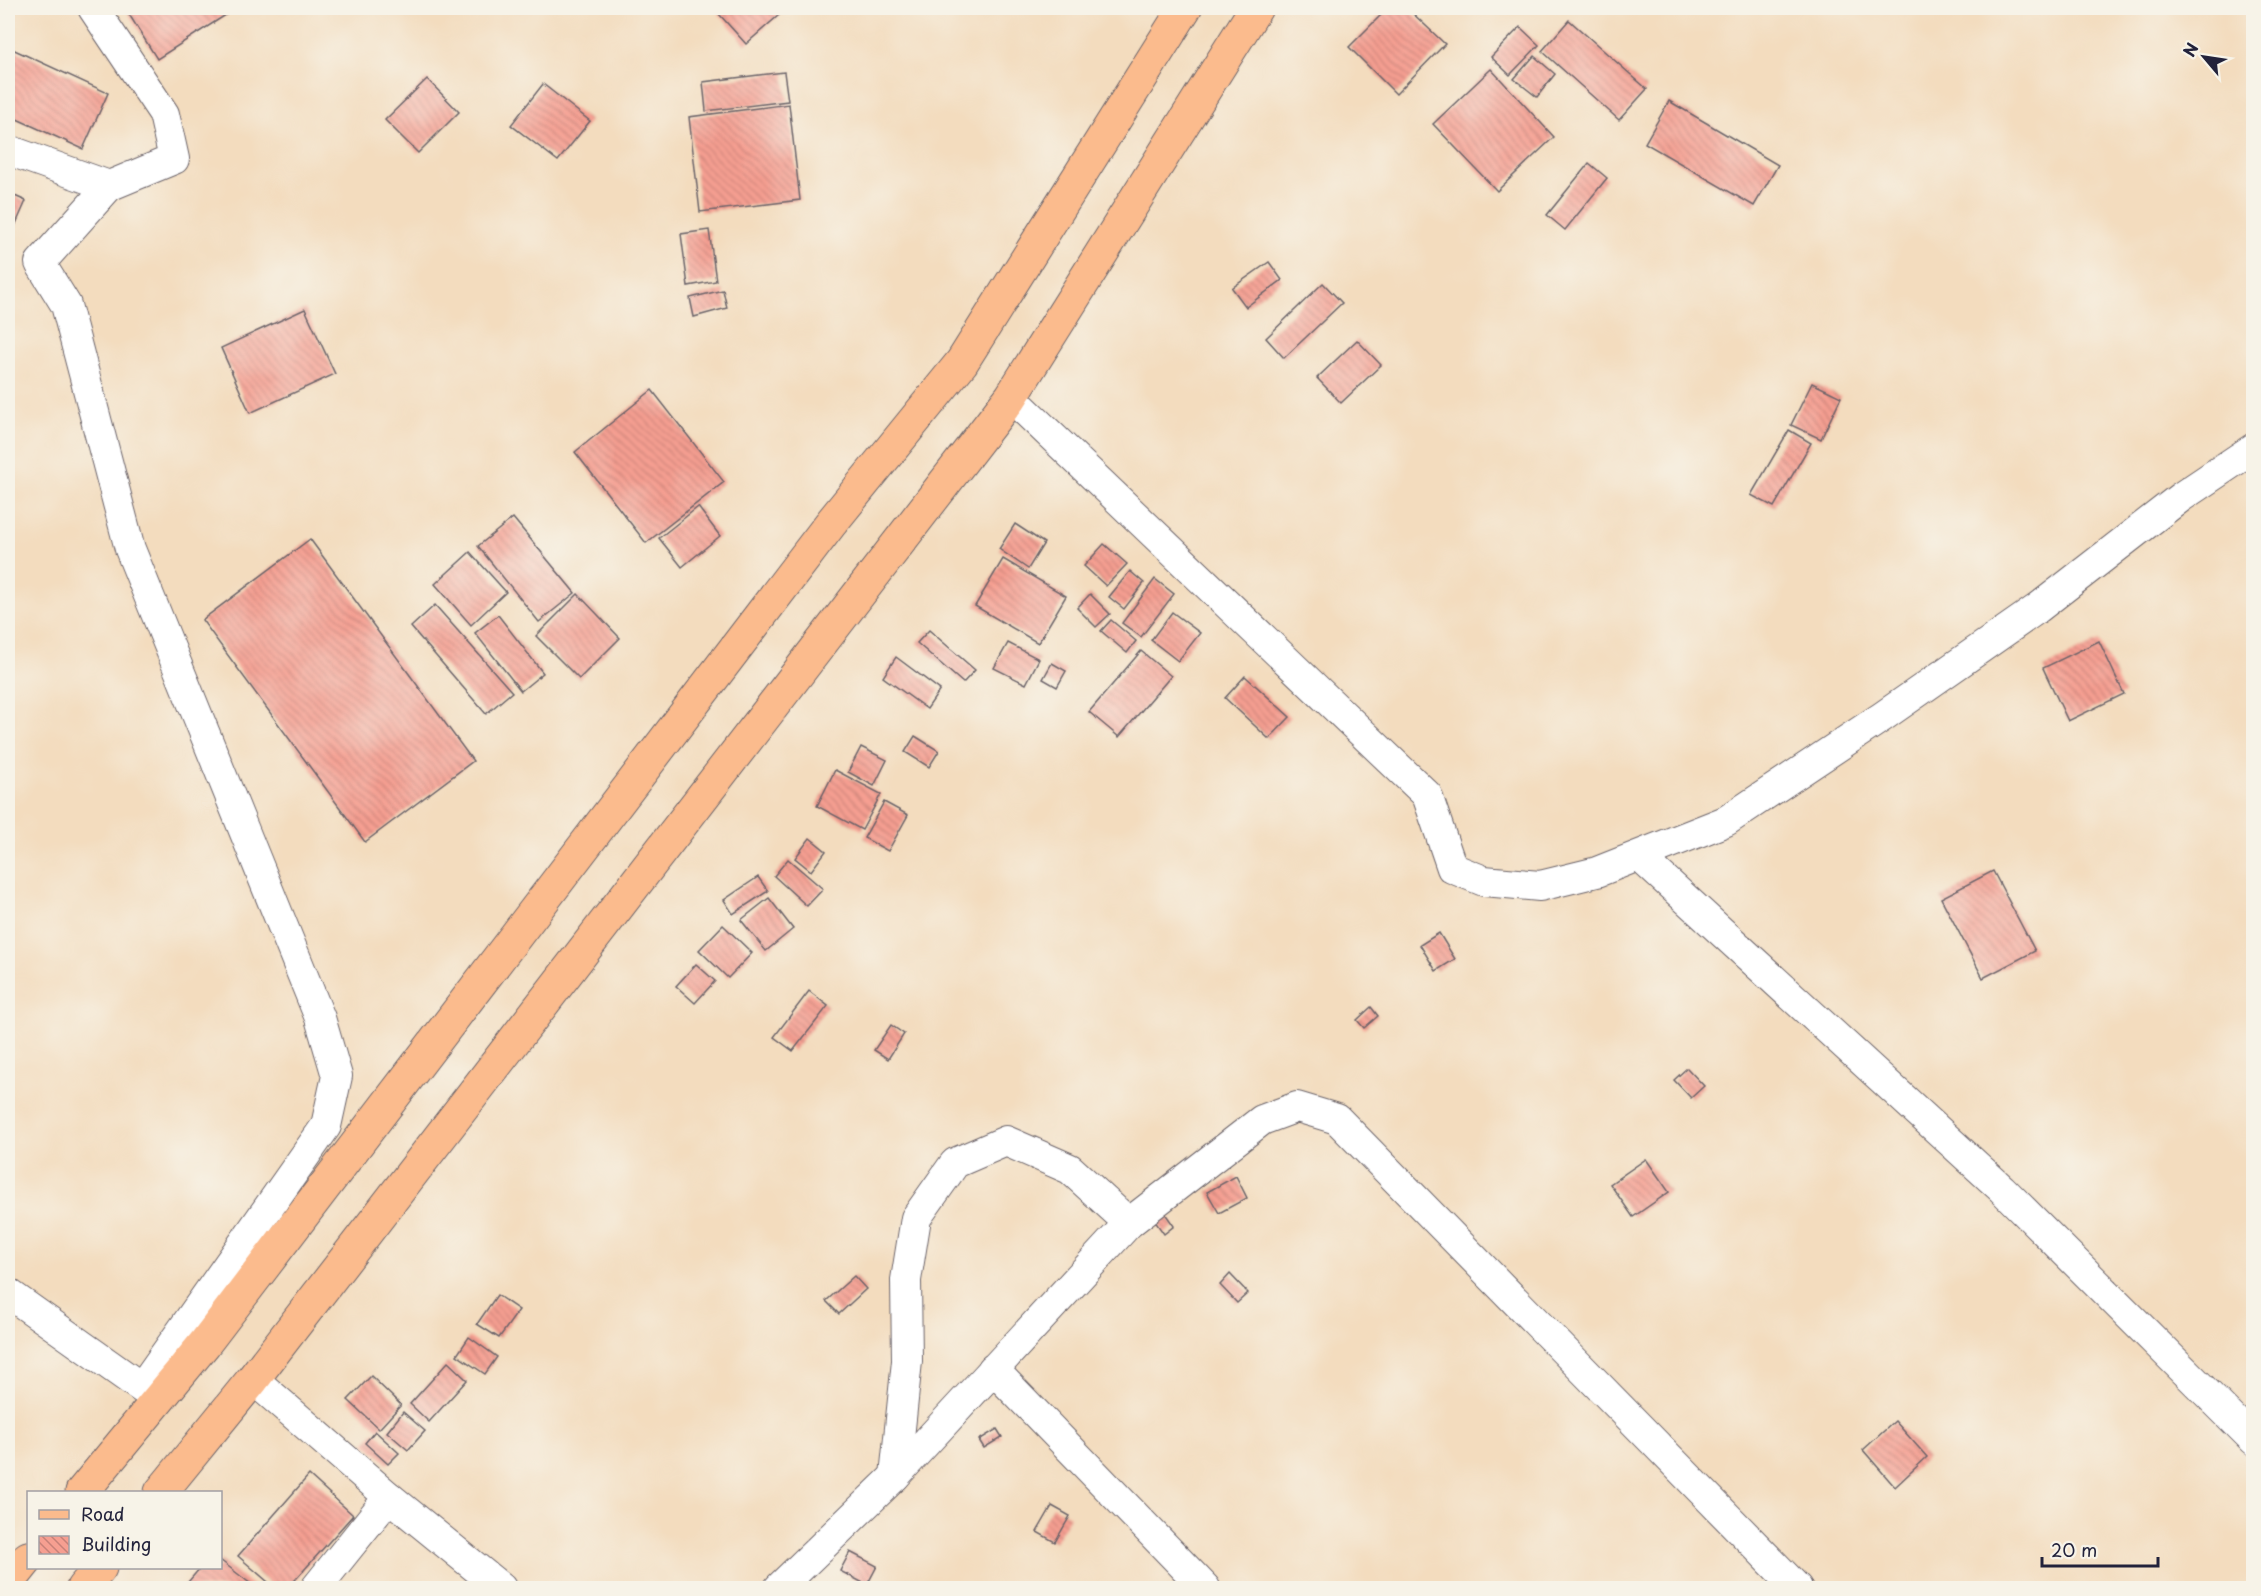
<svg xmlns="http://www.w3.org/2000/svg" width="2261" height="1596" font-family="'Playpen Sans',sans-serif">
	<style>
		.building { fill: url(#building-back-hatch) }
		.lines { fill: none; stroke-linecap: round; stroke-linejoin: round }
		.minor-casing { stroke: #6b6369; stroke-width: 32 }
		.primary-casing { stroke: #6b6369; stroke-width: 35 }
		.minor { stroke: #fff; stroke-width: 30 }
		.primary { stroke: #fbbb8d; stroke-width: 33 }
	</style>
	<defs>
		<pattern id="building-back-hatch" width="6" height="6" patternUnits="userSpaceOnUse" patternTransform="scale(1.5)"><rect width="6" height="6" fill="#f69f91"/><path d="M-1 5l2 2M0 0l6 6M5-1l2 2" fill="none" stroke="#c78178"/></pattern>
	</defs>
	<rect width="100%" height="100%" fill="#f7f3e8"/>
	<filter id="ink" filterUnits="userSpaceOnUse"><feTurbulence type="fractalNoise" baseFrequency=".0167" numOctaves="2"/><feDisplacementMap in="SourceGraphic" scale="12" xChannelSelector="R" yChannelSelector="G"/><feConvolveMatrix kernelMatrix="1 2 1 2 8 2 1 2 1" color-interpolation-filters="sRGB"/></filter>
	<filter id="wash" filterUnits="userSpaceOnUse"><feTurbulence type="fractalNoise" baseFrequency=".008" numOctaves="4" result="noise"/><feDisplacementMap in="SourceGraphic" scale="24" xChannelSelector="R" yChannelSelector="G"/><feGaussianBlur stdDeviation="1.35" result="paint"/><feColorMatrix in="noise" values="0 0 0 0 0 0 0 0 0 0 0 0 0 0 0 0 0 1.4 0 .05"/><feComposite in="paint" operator="in"/></filter>
	<g filter="url(#wash)">
		<rect width="100%" height="100%" fill="#f3dcbe"/>
		<g id="blocks">
			<g class="building">
				<polygon points="125,8 230,8 232,11 157,59"/>
				<polygon points="726,8 787,8 746,44 719,14"/>
				<polygon points="1388,8 1407,8 1445,44 1396,94 1349,47"/>
				<polygon points="1569,20 1647,89 1619,120 1542,51"/>
				<polygon points="1520,27 1539,45 1510,75 1491,57"/>
				<polygon points="8,47 108,93 83,149 8,115"/>
				<polygon points="1534,56 1555,74 1537,97 1514,79"/>
				<polygon points="1491,69 1554,137 1497,191 1433,124"/>
				<polygon points="784,72 788,101 706,111 703,82"/>
				<polygon points="427,79 459,112 418,153 385,120"/>
				<polygon points="543,84 590,121 558,161 511,125"/>
				<polygon points="1669,101 1778,165 1754,206 1645,143"/>
				<polygon points="789,104 800,200 700,212 689,117"/>
				<polygon points="1589,163 1607,178 1565,230 1547,215"/>
				<polygon points="8,193 26,201 8,242"/>
				<polygon points="709,230 716,281 688,286 681,234"/>
				<polygon points="1269,262 1282,280 1246,307 1232,288"/>
				<polygon points="1323,283 1342,303 1284,358 1266,338"/>
				<polygon points="723,290 727,308 694,317 690,298"/>
				<polygon points="305,309 335,374 250,413 221,348"/>
				<polygon points="1357,340 1381,365 1341,403 1317,378"/>
				<polygon points="1812,383 1841,397 1821,439 1791,425"/>
				<polygon points="652,390 724,482 646,543 575,452"/>
				<polygon points="1789,430 1811,443 1774,507 1751,495"/>
				<polygon points="698,507 720,536 682,567 659,538"/>
				<polygon points="513,518 575,593 539,622 478,546"/>
				<polygon points="1015,524 1044,543 1028,569 999,549"/>
				<polygon points="310,539 473,761 365,842 202,620"/>
				<polygon points="1104,544 1127,564 1106,586 1084,566"/>
				<polygon points="470,552 506,592 471,625 435,584"/>
				<polygon points="1003,559 1066,596 1038,643 975,606"/>
				<polygon points="1130,571 1144,583 1124,609 1109,597"/>
				<polygon points="1155,579 1174,594 1141,637 1122,623"/>
				<polygon points="578,594 620,638 579,679 536,636"/>
				<polygon points="1090,594 1110,614 1096,627 1077,608"/>
				<polygon points="435,605 512,692 486,714 411,627"/>
				<polygon points="1172,612 1200,633 1178,661 1151,640"/>
				<polygon points="498,615 543,673 521,691 475,633"/>
				<polygon points="1111,620 1136,641 1127,653 1101,631"/>
				<polygon points="929,630 975,670 963,683 917,643"/>
				<polygon points="2099,641 2124,694 2068,721 2043,668"/>
				<polygon points="1008,643 1039,659 1026,684 994,668"/>
				<polygon points="1141,651 1171,676 1119,737 1089,712"/>
				<polygon points="896,657 940,690 927,709 883,677"/>
				<polygon points="1052,663 1066,671 1057,687 1043,679"/>
				<polygon points="1245,676 1290,717 1269,739 1225,698"/>
				<polygon points="915,736 939,751 929,767 905,752"/>
				<polygon points="861,747 887,760 874,786 848,772"/>
				<polygon points="835,770 881,794 862,830 817,806"/>
				<polygon points="884,802 908,815 888,851 864,838"/>
				<polygon points="810,838 826,851 811,871 795,858"/>
				<polygon points="788,859 823,889 807,906 774,876"/>
				<polygon points="1993,871 2035,951 1983,978 1941,898"/>
				<polygon points="758,877 768,891 733,914 724,900"/>
				<polygon points="769,898 793,929 766,951 741,920"/>
				<polygon points="723,925 752,953 728,978 699,950"/>
				<polygon points="1439,933 1455,959 1436,971 1420,945"/>
				<polygon points="696,964 715,981 695,1003 676,986"/>
				<polygon points="809,991 828,1006 793,1051 774,1037"/>
				<polygon points="1371,1007 1378,1016 1364,1028 1357,1020"/>
				<polygon points="891,1025 904,1034 888,1059 874,1050"/>
				<polygon points="1687,1068 1704,1086 1691,1098 1674,1080"/>
				<polygon points="1646,1159 1669,1192 1633,1217 1610,1184"/>
				<polygon points="1236,1176 1247,1198 1219,1213 1207,1192"/>
				<polygon points="1162,1209 1174,1226 1164,1234 1152,1217"/>
				<polygon points="1230,1274 1248,1293 1237,1303 1220,1285"/>
				<polygon points="854,1276 866,1289 839,1314 826,1301"/>
				<polygon points="497,1295 519,1310 499,1338 477,1324"/>
				<polygon points="469,1337 497,1357 485,1374 457,1355"/>
				<polygon points="448,1362 467,1380 429,1422 410,1404"/>
				<polygon points="371,1376 401,1405 379,1429 348,1400"/>
				<polygon points="403,1412 425,1431 408,1450 387,1432"/>
				<polygon points="1895,1421 1927,1457 1895,1487 1863,1450"/>
				<polygon points="997,1429 1002,1437 984,1448 979,1440"/>
				<polygon points="375,1431 399,1453 388,1464 365,1443"/>
				<polygon points="309,1475 353,1515 288,1588 275,1588 238,1556"/>
				<polygon points="1052,1506 1070,1516 1055,1542 1037,1532"/>
				<polygon points="850,1552 877,1566 867,1585 840,1571"/>
				<polygon points="220,1560 256,1588 183,1588 200,1568 220,1568"/>
			</g>
		</g>
	</g>
	<g filter="url(#ink)">
		<use href="#blocks" fill-opacity="0" stroke="#6b6369" stroke-width="1.5"/>
		<g class="lines">
			<g class="minor-casing">
				<g id="minor">
					<polyline points="93,8 164,114 174,159 109,186 40,263 66,305 130,549 320,1018 337,1076 326,1126 142,1387"/>
					<polyline points="8,150 109,186"/>
					<polyline points="1011,397 1427,795 1452,868 1484,881 1540,886 1597,872 1726,821 1882,717 2038,608 2181,497 2254,448"/>
					<polyline points="1639,856 2002,1189 2254,1440"/>
					<polyline points="8,1293 156,1398"/>
					<polyline points="993,1369 1205,1588"/>
					<polyline points="253,1379 389,1497 501,1588"/>
					<polyline points="895,1476 907,1361 906,1280 916,1218 955,1163 1006,1141 1070,1169 1129,1223"/>
					<polyline points="316,1588 389,1497"/>
					<polyline points="779,1588 895,1476 1129,1223 1262,1120 1297,1107 1337,1119 1797,1588"/>
				</g>
			</g>
			<g class="primary-casing">
				<g id="primary">
					<polyline points="82,1492 205,1343 831,523 962,362 1185,8"/>
					<polyline points="161,1492 253,1379 1011,397 1256,8"/>
					<polyline points="8,1583 28,1558"/>
					<polyline points="83,1588 100,1568"/>
				</g>
			</g>
			<use href="#minor" class="minor"/>
			<use href="#primary" class="primary"/>
		</g>
	</g>
	<rect width="2261" height="1596" fill="none" stroke="#f7f3e8" stroke-width="30"/>
	<rect x="27" y="1491" width="195" height="78" fill="#f7f3e8" stroke="#a29fa3" stroke-width="1.5"/>
	<rect x="39" y="1510" width="30" height="9" fill="#fbbb8d" stroke="#a29fa3" stroke-width="1.5"/>
	<text x="81" y="1521" font-size="18" fill="#22223b">Road</text>
	<rect x="39" y="1536" width="30" height="18" fill="url(#building-back-hatch)" stroke="#a29fa3" stroke-width="1.5"/>
	<text x="81" y="1551" font-size="18" fill="#22223b">Building</text>
	<g transform="translate(2204 57) rotate(299)" stroke="#f7f3e8" stroke-width="4.5" paint-order="stroke">
	<path d="M0-4.5L10 22L0 15L-10 22Z" fill="#22223b"/>
	<text y="-9" font-size="16" font-weight="bold" text-anchor="middle" fill="#22223b">N</text>
	</g>
	<path d="M2042 1557v9h116v-9" fill="none" stroke="#22223b" stroke-width="3"/>
	<text x="2051" y="1557" font-size="18" fill="#22223b" stroke="#f7f3e8" stroke-width="4.5" paint-order="stroke">20 m</text>
</svg>
